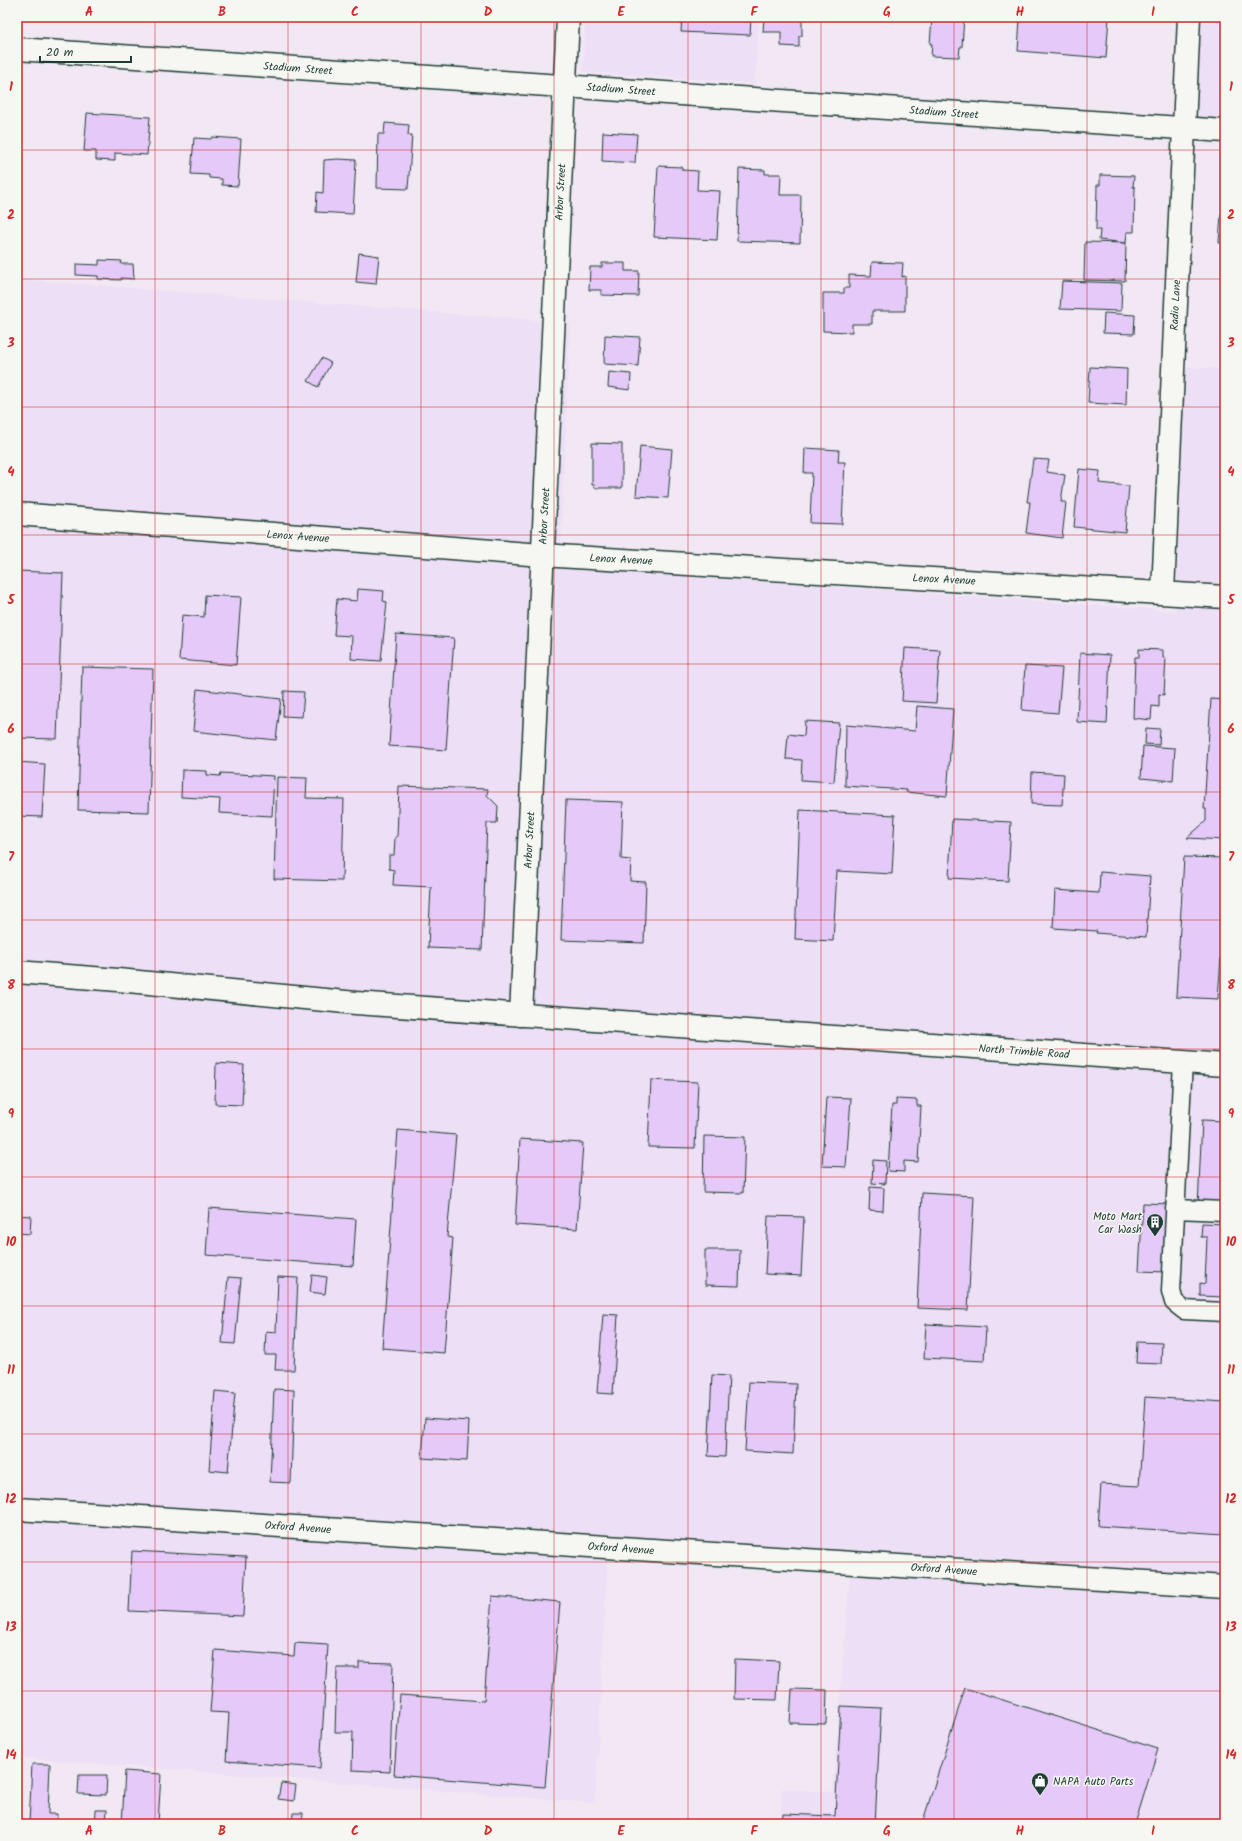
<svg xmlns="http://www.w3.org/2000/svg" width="1242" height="1841" font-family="Kalam,sans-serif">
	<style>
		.built { fill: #eddff5 }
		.building { fill: #e5c9f8; stroke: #1f3d34 }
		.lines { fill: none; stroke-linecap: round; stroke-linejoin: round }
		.lane-casing { stroke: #1f3d34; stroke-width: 21 }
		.street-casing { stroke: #1f3d34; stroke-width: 25 }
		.secondary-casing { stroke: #1f3d34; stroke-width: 25 }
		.lane { stroke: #f6f6f2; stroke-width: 18 }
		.street { stroke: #f6f6f2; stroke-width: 22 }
		.secondary { stroke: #f6f6f2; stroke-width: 22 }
		.grid { fill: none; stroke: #d62828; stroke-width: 1; stroke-opacity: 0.55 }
		.labels { text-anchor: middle; stroke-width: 3; stroke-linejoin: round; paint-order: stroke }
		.street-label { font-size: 11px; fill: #1f3d34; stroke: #f6f6f2 }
		.poi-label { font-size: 11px; fill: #1f3d34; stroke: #f6f6f2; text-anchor: end }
		.neatline { fill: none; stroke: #d62828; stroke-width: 1.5 }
		.grid-label { font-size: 13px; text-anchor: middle; font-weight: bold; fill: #d62828 }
	</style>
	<rect width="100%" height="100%" fill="#f1e8f4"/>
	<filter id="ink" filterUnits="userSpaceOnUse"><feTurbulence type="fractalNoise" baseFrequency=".025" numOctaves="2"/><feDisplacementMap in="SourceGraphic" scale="8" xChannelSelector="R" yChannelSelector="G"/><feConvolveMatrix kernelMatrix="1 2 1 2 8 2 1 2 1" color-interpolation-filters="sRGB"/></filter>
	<g filter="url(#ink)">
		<g class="built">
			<polygon points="585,17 759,17 755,83 583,72"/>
			<polygon points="1202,17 1225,17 1225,119 1196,116"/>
			<polygon points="17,279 570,323 560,567 1176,611 1185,367 1225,369 1225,1824 780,1824 782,1789 833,1792 851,1561 608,1548 595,1803 17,1757"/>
		</g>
		<g class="building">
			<polygon points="682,17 751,17 750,35 681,32"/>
			<polygon points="764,17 802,17 802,36 799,36 799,47 781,46 781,32 763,32"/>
			<polygon points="932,17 964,17 962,47 960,47 959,57 931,56 932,44 930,44"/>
			<polygon points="1020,17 1109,17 1106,58 1018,51"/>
			<polygon points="87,113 150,117 147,155 115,153 115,161 96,160 96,151 84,151"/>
			<polygon points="385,123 409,125 408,135 412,135 408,189 377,188 378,134 384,134"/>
			<polygon points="603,132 637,134 635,163 602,161"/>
			<polygon points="212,137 241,139 238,186 222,185 222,179 209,178 209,175 191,174 194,138 211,139"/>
			<polygon points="338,159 356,160 353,214 316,212 317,192 323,193 324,160"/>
			<polygon points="658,166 682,167 682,170 698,171 697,190 720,191 717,240 654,237"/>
			<polygon points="739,169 765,170 765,174 781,174 780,195 801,195 800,243 737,241"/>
			<polygon points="1100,175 1134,176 1133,187 1135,187 1134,232 1127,232 1126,243 1099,240 1100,230 1096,230 1097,185 1100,185"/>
			<polygon points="1221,214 1225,214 1225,243 1219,243"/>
			<polygon points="1085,242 1126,243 1125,281 1084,280"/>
			<polygon points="359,253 379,256 376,284 356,282"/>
			<polygon points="99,260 122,261 121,264 133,264 134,279 121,278 121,280 98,279 98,276 76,275 76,264 99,265"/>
			<polygon points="872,262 903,263 902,277 905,276 905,311 872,311 872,324 852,324 852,332 823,331 823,293 844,293 844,288 849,288 849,275 871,276"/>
			<polygon points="602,263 625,263 625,271 639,271 638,296 601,295 601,290 589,290 590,267 602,267"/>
			<polygon points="1062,281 1122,283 1121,311 1060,309"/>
			<polygon points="1104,313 1135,315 1134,334 1103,333"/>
			<polygon points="605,335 640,337 638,366 604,364"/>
			<polygon points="322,358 331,363 318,387 308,381"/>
			<polygon points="1090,367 1127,369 1126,405 1088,403"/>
			<polygon points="609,372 631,374 630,390 608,387"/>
			<polygon points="592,443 622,444 622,488 595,488 594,485 592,485"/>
			<polygon points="640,446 672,449 668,498 636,496"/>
			<polygon points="805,448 839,450 838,462 845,462 842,524 810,523 812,473 804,473"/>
			<polygon points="1033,459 1049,460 1047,472 1065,475 1061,502 1066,502 1062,538 1026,533 1030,502 1027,502"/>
			<polygon points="1079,469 1100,471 1099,483 1129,486 1125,532 1074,527"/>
			<polygon points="18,571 63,573 57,739 17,738"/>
			<polygon points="358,589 384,591 383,601 387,602 381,661 351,659 352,636 334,635 337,599 357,601"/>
			<polygon points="205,595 241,597 236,665 179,660 182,615 204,617"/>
			<polygon points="396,634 454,638 446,750 389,746"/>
			<polygon points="905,648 940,650 936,703 902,701"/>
			<polygon points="1139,649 1163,650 1163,658 1166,658 1164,695 1159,694 1159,707 1152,706 1151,720 1133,718 1135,657 1139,657"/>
			<polygon points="1080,653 1110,655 1107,724 1077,722"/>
			<polygon points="1025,666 1062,668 1058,713 1022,710"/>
			<polygon points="82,667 153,669 149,812 78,810"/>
			<polygon points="197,689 281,699 276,740 193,731"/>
			<polygon points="284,691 304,692 302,717 283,716"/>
			<polygon points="1211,699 1225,700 1225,840 1187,838 1206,821 1206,809 1204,809"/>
			<polygon points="917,706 953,709 947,796 906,792 907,790 845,786 846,725 915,731"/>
			<polygon points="805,721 839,723 834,782 801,780 802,760 786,759 788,734 804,736"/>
			<polygon points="1146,728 1160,729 1159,745 1145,744"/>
			<polygon points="1143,746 1175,748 1173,781 1141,778"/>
			<polygon points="17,762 45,764 42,817 17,816"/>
			<polygon points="182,770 207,771 207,775 220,776 221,773 274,776 272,816 219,813 220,799 181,797"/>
			<polygon points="1032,772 1064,774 1062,805 1031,804"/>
			<polygon points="277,777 307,778 306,798 344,799 342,881 274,879"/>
			<polygon points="399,786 488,789 487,795 498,806 497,823 487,823 482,950 428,948 431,887 393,885 394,870 389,869 389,855 394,855 395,837 397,837"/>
			<polygon points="566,800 623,802 621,859 631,860 630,881 646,882 644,943 561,940"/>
			<polygon points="800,810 895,815 892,874 837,871 833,941 795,939"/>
			<polygon points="952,819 1011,822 1008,881 949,878"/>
			<polygon points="1184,857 1225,858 1225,958 1221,957 1218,999 1176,997"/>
			<polygon points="1100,872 1150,876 1146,937 1096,933 1097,931 1053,928 1055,890 1099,893"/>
			<polygon points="216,1063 244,1065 242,1105 215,1104"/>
			<polygon points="651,1080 698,1082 695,1148 648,1147"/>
			<polygon points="826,1097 851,1098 846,1167 822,1166"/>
			<polygon points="896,1099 917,1100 917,1106 921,1106 918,1162 904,1161 904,1172 888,1171 892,1105 896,1105"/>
			<polygon points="1202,1120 1225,1121 1225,1208 1198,1207"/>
			<polygon points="398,1130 456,1135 447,1237 453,1238 444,1353 382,1348"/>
			<polygon points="704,1136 745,1137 743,1193 703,1192"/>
			<polygon points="520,1139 583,1143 577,1229 515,1225"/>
			<polygon points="873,1160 886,1161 885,1184 872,1183"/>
			<polygon points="870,1187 884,1188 883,1211 869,1210"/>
			<polygon points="922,1193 974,1196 968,1310 917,1308"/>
			<polygon points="1143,1203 1170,1204 1167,1272 1139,1271"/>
			<polygon points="209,1208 356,1219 353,1266 206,1255"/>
			<polygon points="17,1215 31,1216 30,1234 17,1233"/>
			<polygon points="768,1216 804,1217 801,1276 765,1274"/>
			<polygon points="1202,1223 1225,1224 1225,1297 1200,1296 1200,1283 1205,1284 1207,1237 1201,1237"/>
			<polygon points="705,1250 740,1250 739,1286 705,1285"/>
			<polygon points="312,1275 327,1277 325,1294 310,1292"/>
			<polygon points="228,1277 241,1278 235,1344 222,1343"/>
			<polygon points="278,1277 298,1278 294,1370 275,1370 276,1355 265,1355 266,1331 276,1332"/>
			<polygon points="603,1314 618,1315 613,1394 597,1393"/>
			<polygon points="926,1324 986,1327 984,1361 924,1358"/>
			<polygon points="1137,1342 1162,1343 1161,1364 1136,1363"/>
			<polygon points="712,1375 729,1376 725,1457 708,1456"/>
			<polygon points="749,1382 796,1384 793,1454 745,1451"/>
			<polygon points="274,1389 294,1390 291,1483 270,1482"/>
			<polygon points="215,1391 235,1393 228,1472 209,1470"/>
			<polygon points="1145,1397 1225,1402 1225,1534 1098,1526 1101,1484 1139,1486"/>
			<polygon points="425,1418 469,1421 467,1461 422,1458"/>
			<polygon points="132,1551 246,1557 243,1616 129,1611"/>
			<polygon points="492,1596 560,1602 545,1787 394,1775 400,1695 484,1701"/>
			<polygon points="295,1643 328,1645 320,1768 226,1761 229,1713 210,1712 215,1650 294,1656"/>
			<polygon points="735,1659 779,1661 777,1700 734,1699"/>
			<polygon points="359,1662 393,1663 390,1772 352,1770 353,1732 335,1732 337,1668 359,1668"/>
			<polygon points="965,1688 1158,1749 1135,1824 922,1824"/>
			<polygon points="792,1689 827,1690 826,1724 790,1723"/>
			<polygon points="841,1706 881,1708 875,1824 782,1824 783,1814 835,1816"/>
			<polygon points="32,1764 50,1764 48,1814 57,1814 57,1824 29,1824"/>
			<polygon points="125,1771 161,1774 158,1824 122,1824"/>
			<polygon points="79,1775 107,1775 106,1795 78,1794"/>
			<polygon points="281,1783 296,1785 294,1801 278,1799"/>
			<polygon points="96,1810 107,1810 106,1824 95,1824"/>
			<polygon points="293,1813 303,1813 302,1824 292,1824"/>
			<polygon points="346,1821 383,1824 345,1824"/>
		</g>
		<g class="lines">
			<g class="lane-casing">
				<g id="lane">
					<polyline points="1183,1062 1171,1291 1174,1302 1184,1310 1225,1312"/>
					<polyline points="1175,1209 1225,1211"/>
				</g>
			</g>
			<g class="street-casing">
				<g id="street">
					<polyline points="17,49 1225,131"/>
					<polyline points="17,514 542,555 1225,597"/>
					<polyline points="1163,592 1189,17"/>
					<polyline points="521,1015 568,17"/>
					<polyline points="17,1509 1225,1587"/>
				</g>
			</g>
			<g class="secondary-casing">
				<polyline id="secondary" points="17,972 118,980 356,1003 1225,1065"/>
			</g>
			<use href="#lane" class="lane"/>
			<use href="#street" class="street"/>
			<use href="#secondary" class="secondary"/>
		</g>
	</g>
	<path class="grid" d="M 155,17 L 155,1824M 288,17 L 288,1824M 421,17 L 421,1824M 554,17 L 554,1824M 688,17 L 688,1824M 821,17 L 821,1824M 954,17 L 954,1824M 1087,17 L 1087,1824M 17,150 L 1225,150M 17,279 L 1225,279M 17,407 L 1225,407M 17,535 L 1225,535M 17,664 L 1225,664M 17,792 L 1225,792M 17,920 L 1225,920M 17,1049 L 1225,1049M 17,1177 L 1225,1177M 17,1306 L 1225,1306M 17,1434 L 1225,1434M 17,1562 L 1225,1562M 17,1691 L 1225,1691"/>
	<defs>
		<g id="building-pin" transform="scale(0.9)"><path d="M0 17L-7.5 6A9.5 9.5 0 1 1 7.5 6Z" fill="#1f3d34" stroke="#f6f6f2"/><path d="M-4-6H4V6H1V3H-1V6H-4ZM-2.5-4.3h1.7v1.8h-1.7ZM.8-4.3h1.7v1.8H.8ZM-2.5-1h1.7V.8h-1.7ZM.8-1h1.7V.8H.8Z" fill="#fff"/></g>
		<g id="shop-pin" transform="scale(0.9)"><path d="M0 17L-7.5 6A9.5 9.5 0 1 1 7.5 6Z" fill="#1f3d34" stroke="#f6f6f2"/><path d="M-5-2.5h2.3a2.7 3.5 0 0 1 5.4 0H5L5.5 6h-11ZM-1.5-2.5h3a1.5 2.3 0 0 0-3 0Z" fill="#fff"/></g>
	</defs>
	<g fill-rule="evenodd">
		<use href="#building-pin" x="1155" y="1222"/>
		<use href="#shop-pin" x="1040" y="1781"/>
	</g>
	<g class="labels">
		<g class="street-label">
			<text transform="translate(298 68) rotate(4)" y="4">Stadium Street</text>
			<text transform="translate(621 89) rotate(4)" y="4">Stadium Street</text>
			<text transform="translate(944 112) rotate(4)" y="4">Stadium Street</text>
			<text transform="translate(560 192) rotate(-87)" y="4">Arbor Street</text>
			<text transform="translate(1175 305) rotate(-87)" y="4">Radio Lane</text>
			<text transform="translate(544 516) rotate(-87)" y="4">Arbor Street</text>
			<text transform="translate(298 536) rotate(4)" y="4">Lenox Avenue</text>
			<text transform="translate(621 559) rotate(3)" y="4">Lenox Avenue</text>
			<text transform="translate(944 579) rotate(3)" y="4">Lenox Avenue</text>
			<text transform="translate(529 840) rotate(-87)" y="4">Arbor Street</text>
			<text transform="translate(1024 1051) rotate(4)" y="4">North Trimble Road</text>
			<text transform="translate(298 1527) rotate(4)" y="4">Oxford Avenue</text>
			<text transform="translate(621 1548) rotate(4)" y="4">Oxford Avenue</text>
			<text transform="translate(944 1569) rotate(4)" y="4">Oxford Avenue</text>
		</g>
		<g class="poi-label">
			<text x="1142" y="1220">Moto Mart<tspan x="1142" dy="13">Car Wash</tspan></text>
			<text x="1053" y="1785" text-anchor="start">NAPA Auto Parts</text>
		</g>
	</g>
	<rect width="1242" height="1841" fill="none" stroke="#f6f6f2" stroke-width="44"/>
	<path d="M40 56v6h91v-6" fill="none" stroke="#1f3d34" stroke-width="2"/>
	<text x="46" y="56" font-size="12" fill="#1f3d34" stroke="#f6f6f2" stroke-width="3" paint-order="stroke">20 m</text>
	<rect x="22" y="22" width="1198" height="1797" class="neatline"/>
	<g class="grid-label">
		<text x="89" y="16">A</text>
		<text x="222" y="16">B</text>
		<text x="355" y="16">C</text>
		<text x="488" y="16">D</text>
		<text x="621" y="16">E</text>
		<text x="754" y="16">F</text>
		<text x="887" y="16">G</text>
		<text x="1020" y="16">H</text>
		<text x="1153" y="16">I</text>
		<text x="11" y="91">1</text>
		<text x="1231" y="91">1</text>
		<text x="11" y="219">2</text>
		<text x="1231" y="219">2</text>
		<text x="11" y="347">3</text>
		<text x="1231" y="347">3</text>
		<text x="11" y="476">4</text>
		<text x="1231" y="476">4</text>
		<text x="11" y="604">5</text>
		<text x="1231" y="604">5</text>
		<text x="11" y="733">6</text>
		<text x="1231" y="733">6</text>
		<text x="11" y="861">7</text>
		<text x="1231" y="861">7</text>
		<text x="11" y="989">8</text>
		<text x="1231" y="989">8</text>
		<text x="11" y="1118">9</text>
		<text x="1231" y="1118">9</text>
		<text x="11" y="1246">10</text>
		<text x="1231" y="1246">10</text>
		<text x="11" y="1374">11</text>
		<text x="1231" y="1374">11</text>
		<text x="11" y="1503">12</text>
		<text x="1231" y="1503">12</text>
		<text x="11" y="1631">13</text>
		<text x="1231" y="1631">13</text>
		<text x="11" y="1759">14</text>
		<text x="1231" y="1759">14</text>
		<text x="89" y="1835">A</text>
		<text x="222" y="1835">B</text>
		<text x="355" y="1835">C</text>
		<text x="488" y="1835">D</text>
		<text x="621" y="1835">E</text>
		<text x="754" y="1835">F</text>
		<text x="887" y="1835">G</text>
		<text x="1020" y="1835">H</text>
		<text x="1153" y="1835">I</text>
	</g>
</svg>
